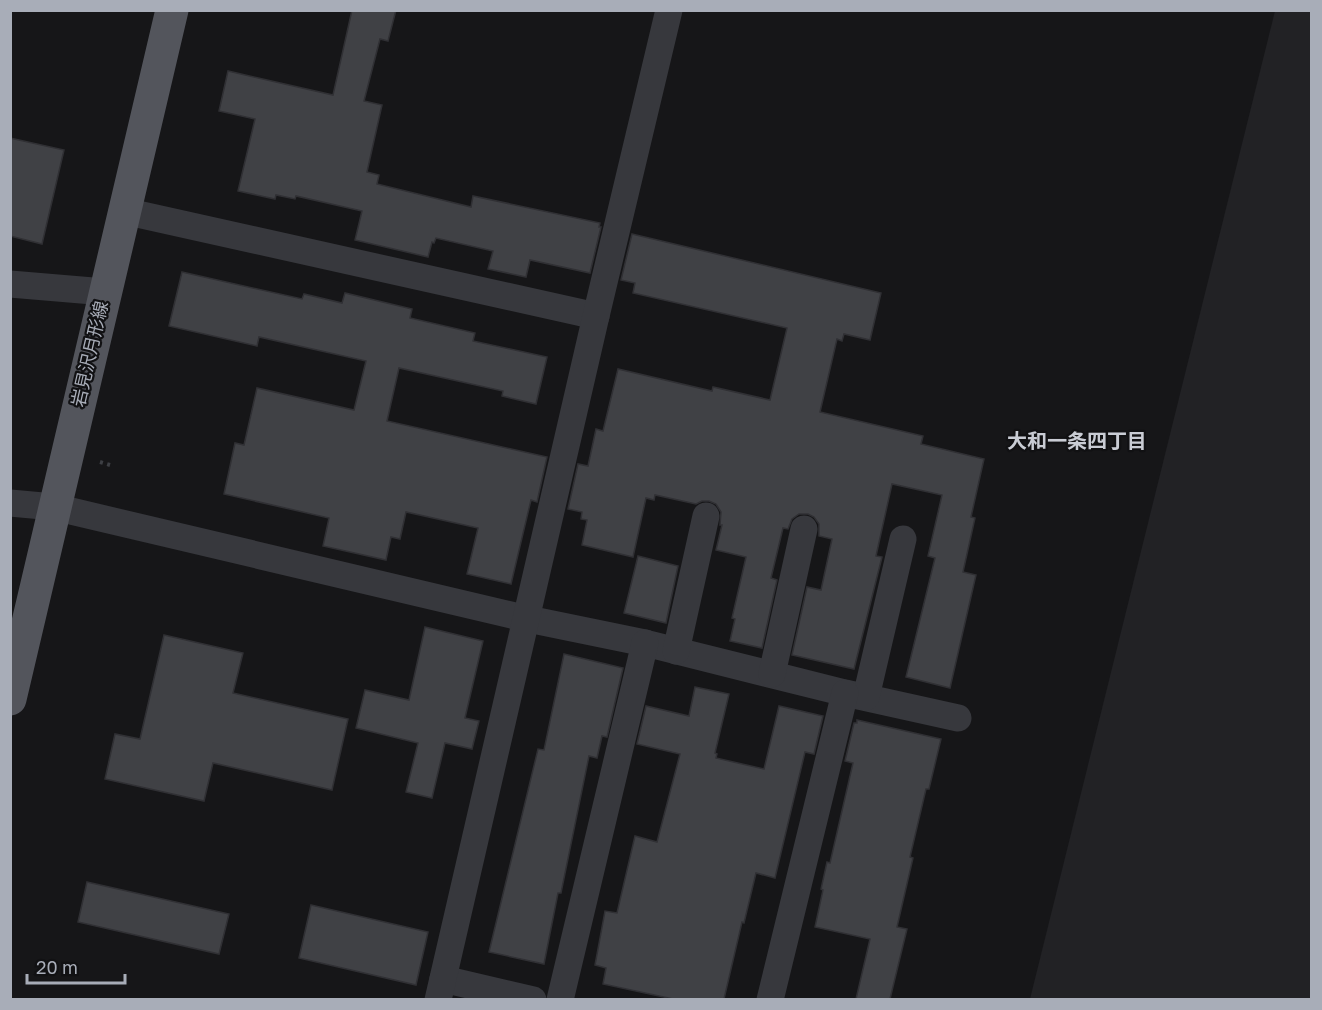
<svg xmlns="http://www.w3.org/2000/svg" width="1322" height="1010" font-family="'Golos Text','Noto Sans JP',sans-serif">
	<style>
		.built { fill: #222225 }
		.building { fill: #404145; stroke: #303034; stroke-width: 1.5 }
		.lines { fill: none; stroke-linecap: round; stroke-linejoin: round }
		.path { stroke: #3d3f44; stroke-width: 4; stroke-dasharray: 3 4.5; stroke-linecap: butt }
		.minor { stroke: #37383d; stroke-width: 27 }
		.primary { stroke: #53555c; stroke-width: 33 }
		.labels { text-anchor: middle; stroke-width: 4.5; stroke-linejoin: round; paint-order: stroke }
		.street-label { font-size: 18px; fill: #a8adb8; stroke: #111113 }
		.neighbourhood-label { font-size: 20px; font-weight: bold; fill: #c9ccd4; stroke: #111113 }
	</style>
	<rect width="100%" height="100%" fill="#161618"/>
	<polygon class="built" points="1275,11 1312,11 1311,999 1030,999"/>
	<g class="building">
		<polygon points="352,10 396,10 388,41 380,39 364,101 382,105 367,172 379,175 377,184 471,207 473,196 600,223 599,227 601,227 590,273 530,260 526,277 488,269 493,251 436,238 434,243 432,242 428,257 355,240 362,211 296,196 295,199 276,195 275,199 238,191 255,119 219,111 228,71 333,95"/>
		<polygon points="10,138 64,150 42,244 10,236"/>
		<polygon points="632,234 881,293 870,340 844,334 842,341 837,339 820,412 923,436 921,444 984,459 971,517 975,518 963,572 976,575 950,688 906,677 935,558 928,556 942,495 892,484 876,556 882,557 854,669 792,655 807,587 821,590 832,539 819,536 819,524 814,517 808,514 799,514 792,519 788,529 783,528 771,578 777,580 762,648 730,641 735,619 732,618 746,557 716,550 722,525 720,525 721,512 716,504 709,501 702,501 696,504 655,495 654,500 646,498 633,557 582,545 587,520 581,519 582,512 568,509 578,464 588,466 596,429 603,431 618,369 712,391 713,387 770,400 787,328 633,293 635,283 621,280"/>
		<polygon points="182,272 302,299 304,294 342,303 345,293 412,309 410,318 475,333 473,341 547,357 536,404 502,396 503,391 399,368 387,421 547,457 537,502 531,500 511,584 467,574 478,528 406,512 400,539 391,537 386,560 323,546 329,518 224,494 235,443 244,445 257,388 354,410 366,361 259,337 257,346 169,326"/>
		<polygon points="638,556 678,566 666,623 624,613"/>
		<polygon points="425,627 483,641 465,718 479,721 472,749 445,743 432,798 406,792 418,743 356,728 365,690 409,700"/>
		<polygon points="164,635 243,653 233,693 348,719 332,790 213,763 204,801 105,779 115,734 140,739"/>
		<polygon points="564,654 623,668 607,737 602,736 597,758 589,756 561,893 558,893 544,964 489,952 538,749 544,750"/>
		<polygon points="695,687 729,694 715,753 717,754 716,758 764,769 779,706 823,716 814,754 805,752 775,878 756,873 744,923 742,922 724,999 673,999 603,984 606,968 595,965 605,911 617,913 635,836 657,842 680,754 637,744 646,706 689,716"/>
		<polygon points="857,720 941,739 929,789 926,789 910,857 913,858 897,927 907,929 890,999 856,999 870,939 815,927 823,890 821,889 827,862 830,863 853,763 845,761 854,723 857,723"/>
		<polygon points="87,882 229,914 219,954 78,922"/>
		<polygon points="311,905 428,932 416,985 299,958"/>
	</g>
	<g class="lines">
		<polyline class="path" points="100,462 110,465"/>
		<g class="minor">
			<polyline points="124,211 596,316"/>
			<polyline points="10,284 105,292"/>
			<polyline points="10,503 54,507 528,619 645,643 845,693 958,718"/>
			<polyline points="676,651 706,516"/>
			<polyline points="772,674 804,529"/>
			<polyline points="866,697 903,539"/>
			<polyline points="443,979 533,1000"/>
			<polyline points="438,1000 596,316 669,10"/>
			<polyline points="560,1000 645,643"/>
			<polyline points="770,1000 845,693"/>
		</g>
		<polyline class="primary" points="10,699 172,10"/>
	</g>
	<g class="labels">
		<g class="street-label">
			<text transform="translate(90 354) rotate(-77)" y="6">岩見沢月形線</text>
		</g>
		<g class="neighbourhood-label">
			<text x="1077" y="448">大和一条四丁目</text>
		</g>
	</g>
	<rect width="1322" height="1010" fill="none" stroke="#a8adb8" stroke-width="24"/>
	<path d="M27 974v9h98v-9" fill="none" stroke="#a8adb8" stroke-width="3"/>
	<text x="36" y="974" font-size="18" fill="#a8adb8" stroke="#111113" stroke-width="4.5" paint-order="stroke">20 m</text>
</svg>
